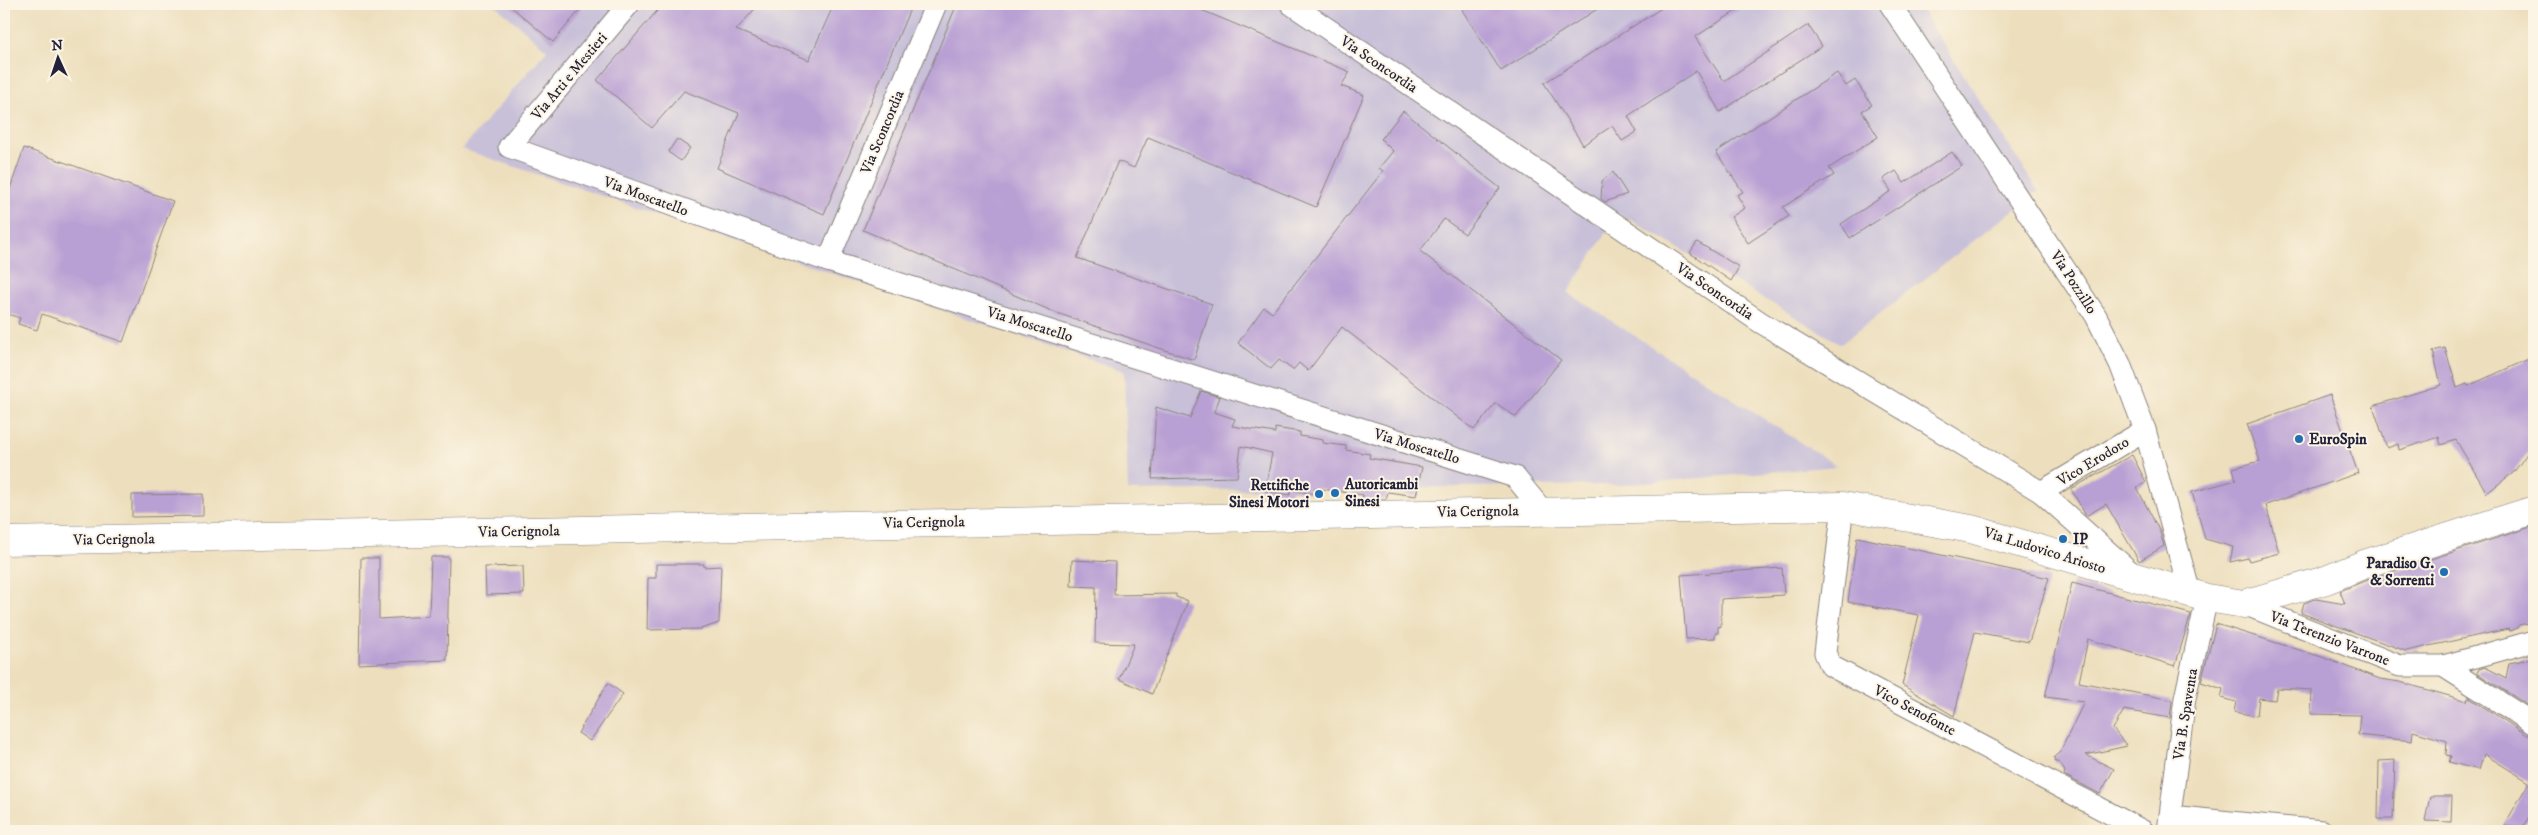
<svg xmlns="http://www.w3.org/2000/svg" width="2538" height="835" font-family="'IM FELL DW Pica',serif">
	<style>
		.industrial { fill: #c8c0d8 }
		.building { fill: #b9a0d4 }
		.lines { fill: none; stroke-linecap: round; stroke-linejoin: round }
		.street-casing { stroke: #88807c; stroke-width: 23 }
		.secondary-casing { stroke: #88807c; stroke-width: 29 }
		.street { stroke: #fff; stroke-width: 21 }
		.secondary { stroke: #fff; stroke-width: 28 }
		.poi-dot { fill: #1f6fb2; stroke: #fcf5e5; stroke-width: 2 }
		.labels { text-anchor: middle; stroke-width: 4; stroke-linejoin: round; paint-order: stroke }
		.street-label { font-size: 15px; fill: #22223b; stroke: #fcf5e5 }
		.poi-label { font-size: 15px; font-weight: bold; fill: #22223b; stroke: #fcf5e5; text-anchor: start }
	</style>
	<rect width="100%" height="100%" fill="#fcf5e5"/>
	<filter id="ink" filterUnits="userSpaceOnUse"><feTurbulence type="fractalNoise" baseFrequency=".02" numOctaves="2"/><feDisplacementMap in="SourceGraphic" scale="10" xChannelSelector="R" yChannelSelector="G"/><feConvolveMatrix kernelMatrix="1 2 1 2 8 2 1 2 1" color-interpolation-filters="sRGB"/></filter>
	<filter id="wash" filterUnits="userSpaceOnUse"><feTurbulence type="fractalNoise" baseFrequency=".0096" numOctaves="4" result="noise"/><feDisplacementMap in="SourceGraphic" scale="20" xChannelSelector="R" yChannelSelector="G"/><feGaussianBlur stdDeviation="1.12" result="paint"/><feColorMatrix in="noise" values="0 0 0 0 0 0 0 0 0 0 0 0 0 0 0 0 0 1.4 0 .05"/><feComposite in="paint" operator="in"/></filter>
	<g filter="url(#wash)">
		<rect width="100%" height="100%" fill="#eddfbd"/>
		<polygon class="industrial" points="494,4 1918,4 2038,191 1841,344 1619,213 1568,293 1837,466 1622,485 1128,491 1124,371 462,149 547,50"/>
		<g id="blocks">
			<g class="building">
				<polygon points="508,4 585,4 553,42"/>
				<polygon points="663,4 759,4 736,30 809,60 834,4 912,4 824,214 717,168 739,113 684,91 652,128 597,80"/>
				<polygon points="957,4 1187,4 1350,72 1341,86 1364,95 1316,207 1148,137 1134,168 1118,161 1077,258 1212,304 1194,360 1054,312 863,230"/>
				<polygon points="1472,4 1605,4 1501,71 1462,10"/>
				<polygon points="1668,4 1747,4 1695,37 1724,81 1808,25 1822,46 1720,112 1696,71 1628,116 1637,132 1622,141 1612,126 1583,145 1544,83"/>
				<polygon points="1837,73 1846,86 1855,80 1872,105 1862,111 1878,137 1829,168 1834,175 1783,207 1789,216 1748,243 1731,217 1745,208 1737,195 1743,192 1716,152"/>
				<polygon points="1403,111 1500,188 1465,234 1444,219 1420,251 1561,360 1516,417 1496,403 1474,430 1342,327 1308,371 1299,363 1293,370 1279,360 1271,369 1238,343 1264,307 1272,313 1383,171 1379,168 1393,151 1381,139"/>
				<polygon points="677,139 690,148 681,161 668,152"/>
				<polygon points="24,148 173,201 123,342 42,314 37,330 18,324 20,318 4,313 4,206"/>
				<polygon points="1952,152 1962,166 1850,238 1841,224 1891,191 1883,179 1896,171 1904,183"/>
				<polygon points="1613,172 1627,194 1605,202 1601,199 1602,181"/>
				<polygon points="1697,242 1739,267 1731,281 1690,253"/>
				<polygon points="2445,348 2457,388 2467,384 2468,386 2531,358 2534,367 2534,439 2528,452 2514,472 2487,493 2456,440 2441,445 2439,437 2399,450 2398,444 2387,448 2373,406 2441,385 2433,351"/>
				<polygon points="1201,391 1220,397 1214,412 1235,419 1232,426 1275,433 1275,428 1300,432 1300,436 1323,440 1323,443 1346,446 1346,450 1370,454 1369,458 1422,467 1416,496 1388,492 1386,499 1362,500 1363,495 1315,488 1315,494 1291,490 1290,495 1265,491 1272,453 1241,446 1237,477 1152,479 1156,407 1190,418"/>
				<polygon points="2330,395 2358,473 2266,505 2279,553 2249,561 2248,558 2230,562 2233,547 2205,539 2192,492 2236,480 2233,468 2260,461 2247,424"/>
				<polygon points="2132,455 2146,482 2137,488 2160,532 2164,546 2139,561 2106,504 2086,516 2071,489"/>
				<polygon points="203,494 203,516 132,517 132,495"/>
				<polygon points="2534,526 2534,622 2519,625 2518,628 2510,631 2508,629 2406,651 2301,613 2304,603 2316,599 2345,604 2340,591 2372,578"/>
				<polygon points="1857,537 2049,578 2029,642 1975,632 1954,716 1902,685 1919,615 1848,602"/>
				<polygon points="431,557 449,557 447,660 359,664 361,558 379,558 379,619 429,616"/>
				<polygon points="1072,560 1115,562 1114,595 1176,594 1176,597 1188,601 1152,694 1119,679 1134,644 1095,643 1096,587 1071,586"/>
				<polygon points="656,564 704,564 704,567 721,566 719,623 701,629 647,630 648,578 656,578"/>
				<polygon points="523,566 524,594 486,595 485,567"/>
				<polygon points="1782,568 1784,595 1721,599 1721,626 1718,627 1718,633 1715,633 1715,638 1686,639 1681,575"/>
				<polygon points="2072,583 2191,614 2175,666 2088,639 2079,682 2172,700 2170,718 2124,710 2113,729 2127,746 2086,755 2114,769 2100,794 2064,775 2065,771 2058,762 2055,762 2054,757 2060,752 2084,702 2045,697"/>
				<polygon points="2216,624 2322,657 2380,679 2400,682 2467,701 2468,697 2527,735 2534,736 2534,809 2522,828 2504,826 2529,782 2484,754 2479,770 2449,762 2451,756 2446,755 2447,741 2413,731 2412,741 2358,735 2360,715 2311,714 2312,690 2277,688 2275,700 2259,698 2257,716 2234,712 2236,702 2221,698 2223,689 2201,682"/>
				<polygon points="2534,658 2534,709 2477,673 2479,669 2485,667 2506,678 2509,663"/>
				<polygon points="608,683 623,694 590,741 578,733"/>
				<polygon points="2395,760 2393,819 2378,819 2379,761"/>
				<polygon points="2430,796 2452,796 2451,822 2425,821"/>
			</g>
		</g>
	</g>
	<g filter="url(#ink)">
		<use href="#blocks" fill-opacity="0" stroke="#88807c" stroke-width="1"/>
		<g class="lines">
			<g class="street-casing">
				<g id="street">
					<polyline points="629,4 509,147 828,261 1515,477 1542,510"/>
					<polyline points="1291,4 1760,322 2041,492 2133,574"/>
					<polyline points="1890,4 2096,316 2120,364 2145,430 2190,593"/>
					<polyline points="828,261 936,4"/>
					<polyline points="2041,492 2145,430"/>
					<polyline points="1843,506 1825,653 1831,666 2143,831"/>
					<polyline points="2244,604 2400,666 2443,666 2534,641"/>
					<polyline points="2443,666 2534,724"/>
					<polyline points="2170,816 2322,831"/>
					<polyline points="2168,831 2185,698 2207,598"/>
				</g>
			</g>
			<g class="secondary-casing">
				<polyline id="secondary" points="4,541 1843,506 1971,529 2207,598 2244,604 2326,580 2367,563 2534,510"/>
			</g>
			<use href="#street" class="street"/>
			<use href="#secondary" class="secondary"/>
		</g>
	</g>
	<g class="poi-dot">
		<circle cx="2299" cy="439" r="5"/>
		<circle cx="1335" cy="493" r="5"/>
		<circle cx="1319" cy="494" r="5"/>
		<circle cx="2063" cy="539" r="5"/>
		<circle cx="2444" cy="572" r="5"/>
	</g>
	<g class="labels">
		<g class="street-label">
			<text transform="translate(1379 64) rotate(34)" y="5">Via Sconcordia</text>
			<text transform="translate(569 76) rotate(-50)" y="5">Via Arti e Mestieri</text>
			<text transform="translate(882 132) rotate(-67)" y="5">Via Sconcordia</text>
			<text transform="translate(646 196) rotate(20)" y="5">Via Moscatello</text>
			<text transform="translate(2074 282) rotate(57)" y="5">Via Pozzillo</text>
			<text transform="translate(1715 291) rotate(34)" y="5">Via Sconcordia</text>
			<text transform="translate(1030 324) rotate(17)" y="5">Via Moscatello</text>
			<text transform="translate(1417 446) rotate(17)" y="5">Via Moscatello</text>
			<text transform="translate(2093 461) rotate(-31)" y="5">Vico Erodoto</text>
			<text transform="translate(1478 511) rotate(-1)" y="5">Via Cerignola</text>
			<text transform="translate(924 522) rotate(-1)" y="5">Via Cerignola</text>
			<text transform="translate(519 531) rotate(-1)" y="5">Via Cerignola</text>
			<text transform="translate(114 539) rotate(-1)" y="5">Via Cerignola</text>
			<text transform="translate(2045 550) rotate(17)" y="5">Via Ludovico Ariosto</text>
			<text transform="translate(2330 638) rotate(21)" y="5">Via Terenzio Varrone</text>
			<text transform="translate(1915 710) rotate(28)" y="5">Vico Senofonte</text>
			<text transform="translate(2185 714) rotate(-81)" y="5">Via B. Spaventa</text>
		</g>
		<g class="poi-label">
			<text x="2309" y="444">EuroSpin</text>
			<text x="1345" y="489">Autoricambi<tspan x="1345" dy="17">Sinesi</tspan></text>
			<text x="1309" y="490" text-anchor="end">Rettifiche<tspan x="1309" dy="17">Sinesi Motori</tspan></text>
			<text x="2073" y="544">IP</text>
			<text x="2434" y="568" text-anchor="end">Paradiso G.<tspan x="2434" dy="17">&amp; Sorrenti</tspan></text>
		</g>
	</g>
	<rect width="2538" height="835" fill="none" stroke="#fcf5e5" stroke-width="20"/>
	<g transform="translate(58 58) rotate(357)" stroke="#fcf5e5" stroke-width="4" paint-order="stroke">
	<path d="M0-4L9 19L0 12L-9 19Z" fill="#22223b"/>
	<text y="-8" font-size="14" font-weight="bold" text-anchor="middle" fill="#22223b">N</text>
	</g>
</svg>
